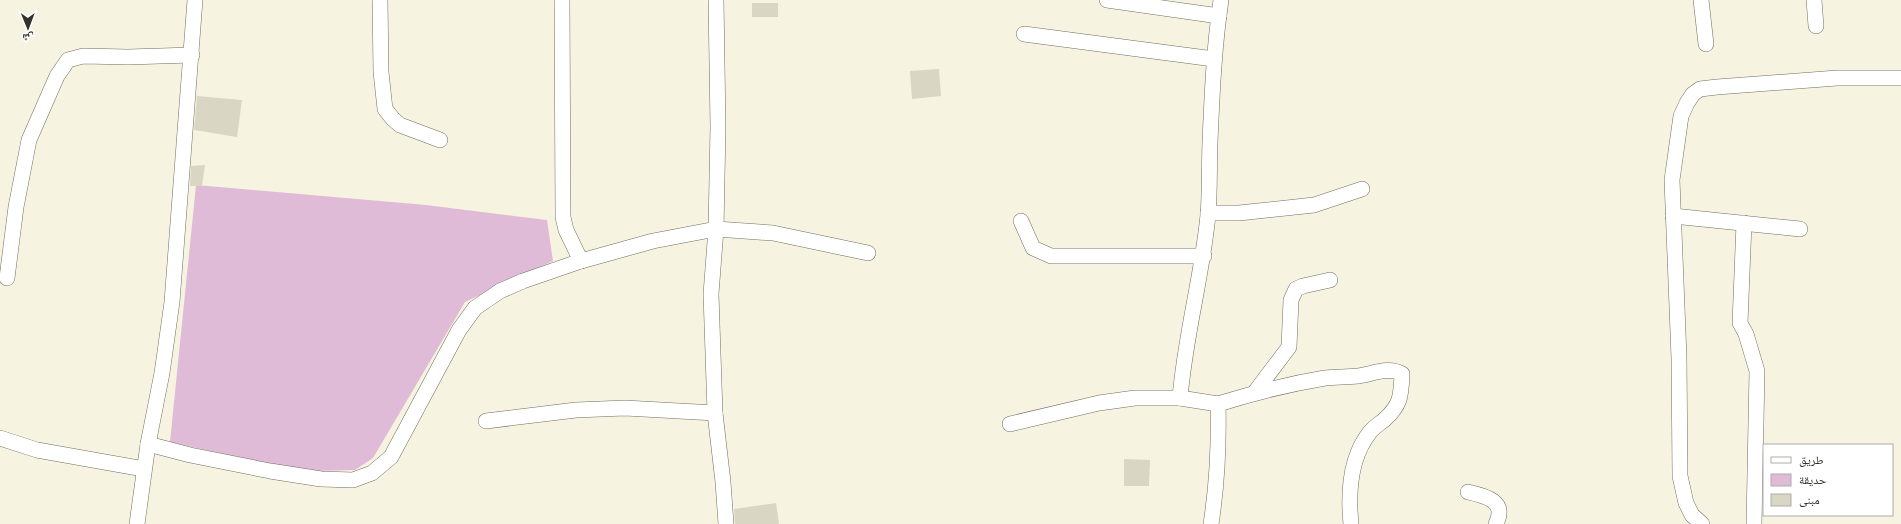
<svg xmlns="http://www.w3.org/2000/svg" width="1901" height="524" font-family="Figtree,'Noto Naskh Arabic',sans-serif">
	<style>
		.green { fill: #e0bbd7 }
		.building { fill: #dad6c4 }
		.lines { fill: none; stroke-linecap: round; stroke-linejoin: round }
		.street-casing { stroke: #716e5e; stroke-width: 16 }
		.street { stroke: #fff; stroke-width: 15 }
	</style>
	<rect width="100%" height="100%" fill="#f7f3e1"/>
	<polygon class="green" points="196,185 426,205 547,220 553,261 465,302 373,458 355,470 312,471 255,461 170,442"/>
	<g class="building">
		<rect x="752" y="3" width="26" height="14"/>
		<polygon points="939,69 941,96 912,99 910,71"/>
		<polygon points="197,96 242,100 237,137 194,130"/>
		<polygon points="205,165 202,186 190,186 191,166"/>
		<polygon points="1124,459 1150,460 1149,486 1124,486"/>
		<polygon points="776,503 779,524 735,524 734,509"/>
	</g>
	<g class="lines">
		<g class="street-casing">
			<g id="street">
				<polyline points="380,0 381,72 385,109 393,119 400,125 440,140"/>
				<polyline points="562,0 563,217 566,230 581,261"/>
				<polyline points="716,0 718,127 716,229 711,294 715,413 723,482 726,524"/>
				<polyline points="1107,0 1219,16"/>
				<polyline points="1701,0 1706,44"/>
				<polyline points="1814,0 1816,26"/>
				<polyline points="1024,34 1214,59"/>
				<polyline points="1208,213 1239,213 1314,205 1362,189"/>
				<polyline points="1673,216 1800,229"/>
				<polyline points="1021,221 1033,248 1051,256 1204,256"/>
				<polyline points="1744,223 1740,323 1746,334 1757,371 1754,524"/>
				<polyline points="7,278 16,207 29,140 57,76 68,60 83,56 128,57 192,55"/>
				<polyline points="1255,392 1289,347 1291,300 1296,289 1303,286 1330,280"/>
				<path d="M 1218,404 C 1253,393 1289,384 1325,378 C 1336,377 1347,377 1358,376 C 1373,374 1388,366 1402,374 C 1401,396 1401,405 1384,420 C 1379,424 1373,428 1370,432 C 1350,457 1348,494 1351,524"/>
				<polyline points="486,421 576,410 625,408 715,413"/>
				<polyline points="1010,424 1099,403 1135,398 1180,398"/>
				<polyline points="0,438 37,450 144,469"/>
				<polyline points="148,444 190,455 270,471 321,479 353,480 372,473 391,457 459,330 475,308 500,291 523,281 581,261 653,241 716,229 773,233 868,253"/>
				<path d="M 1468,492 C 1486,496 1507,501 1496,524"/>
				<polyline points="137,524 148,444 162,373 172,302 195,0"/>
				<path d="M 1211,524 C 1217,485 1219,443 1218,404 L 1180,398 C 1185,336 1202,277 1208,215 C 1210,191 1209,167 1210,142 C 1212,95 1214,47 1221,0"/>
				<polyline points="1702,524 1692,515 1686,503 1680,476 1679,358 1672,180 1681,116 1687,103 1693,94 1700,89 1717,87 1837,78 1901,78"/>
			</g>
		</g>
		<use href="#street" class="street"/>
	</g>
	<rect x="1763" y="444" width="130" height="72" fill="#ffffff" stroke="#adadaa"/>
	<rect x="1771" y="457" width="20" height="6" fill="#ffffff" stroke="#adadaa"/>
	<text x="1799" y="464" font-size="12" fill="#32312a">طريق</text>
	<rect x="1771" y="474" width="20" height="12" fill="#e0bbd7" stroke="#adadaa"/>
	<text x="1799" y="484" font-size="12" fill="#32312a">حديقة</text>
	<rect x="1771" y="494" width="20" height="12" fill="#dad6c4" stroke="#adadaa"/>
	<text x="1799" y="504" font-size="12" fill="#32312a">مبنى</text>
	<g transform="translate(28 28) rotate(179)" stroke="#ffffff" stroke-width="3" paint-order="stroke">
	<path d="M0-3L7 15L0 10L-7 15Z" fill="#32312a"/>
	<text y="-6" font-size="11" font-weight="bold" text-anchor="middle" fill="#32312a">ش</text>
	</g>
</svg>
